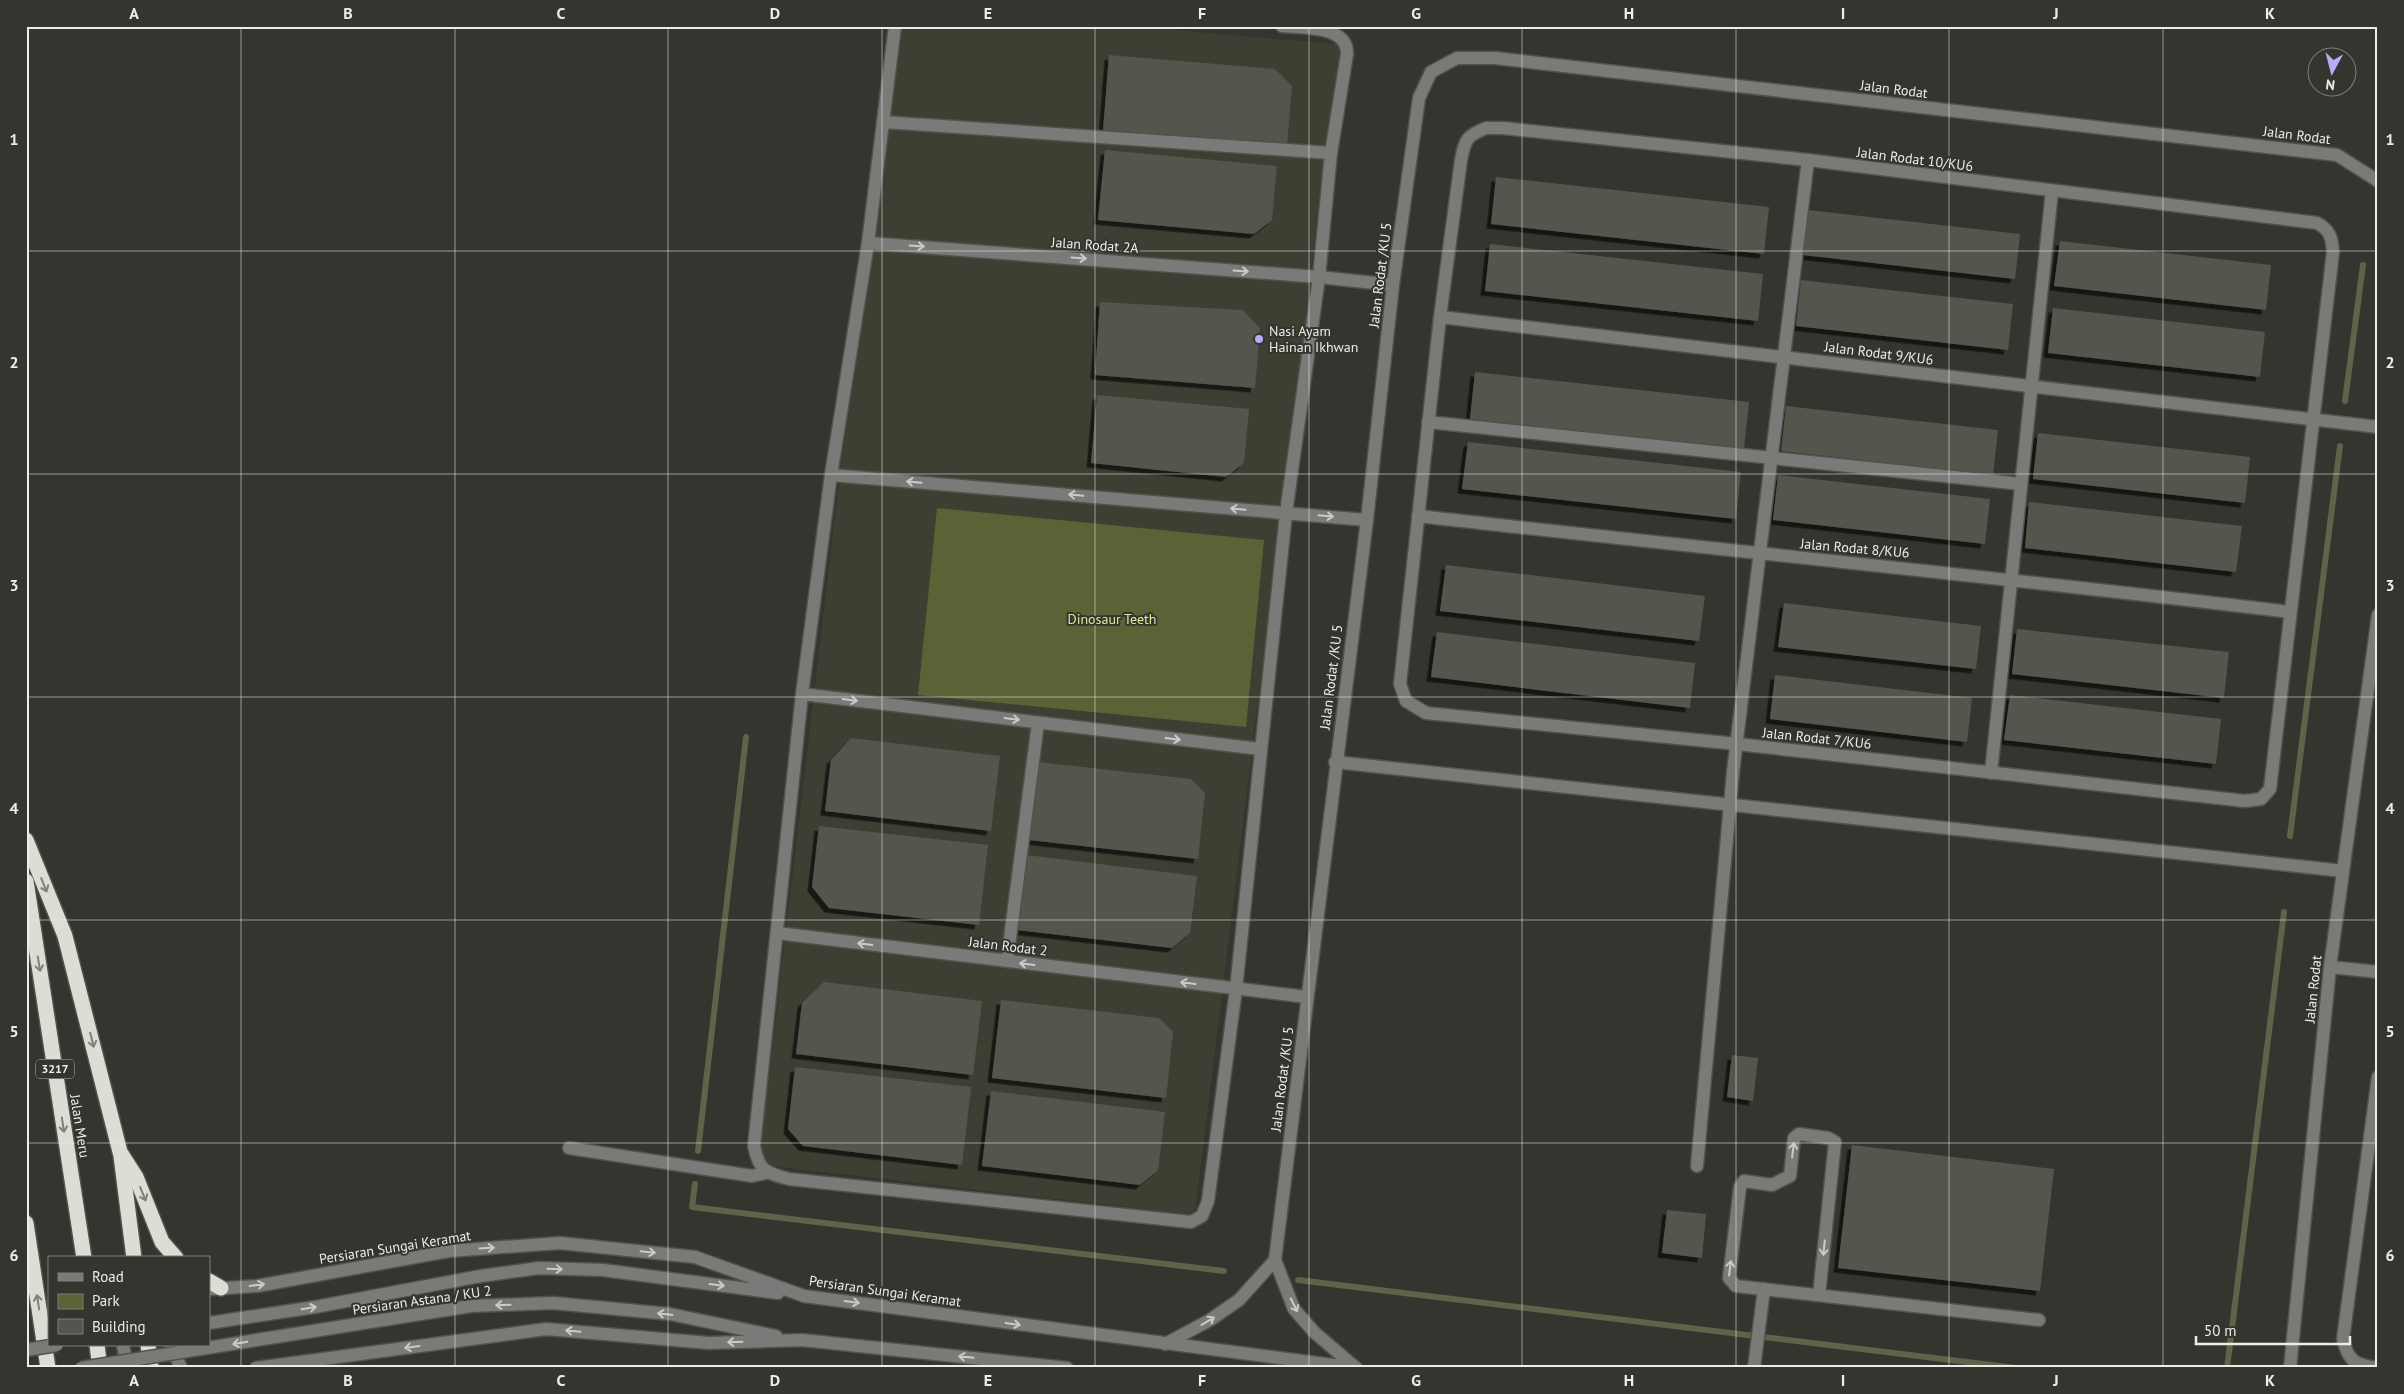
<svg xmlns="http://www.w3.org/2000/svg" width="2404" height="1394" font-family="'PT Sans',sans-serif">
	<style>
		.built { fill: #3d3f33 }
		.green { fill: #5c6136 }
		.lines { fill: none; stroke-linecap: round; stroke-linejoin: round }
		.stream { stroke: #606249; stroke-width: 6 }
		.building { fill: #54554e; filter: url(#shadow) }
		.minor-casing { stroke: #51524c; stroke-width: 15 }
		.highway-casing { stroke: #51524c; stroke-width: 18 }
		.minor { stroke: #7a7b78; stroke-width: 12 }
		.highway { stroke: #dcddd5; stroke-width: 15 }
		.minor-bridge-casing { stroke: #51524c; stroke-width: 15; stroke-linecap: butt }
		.minor-bridge { stroke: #7a7b78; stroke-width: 12 }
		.oneway { stroke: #cacbc7 }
		.oneway2 { stroke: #808179 }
		.grid { fill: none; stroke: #ecede9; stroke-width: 1; stroke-opacity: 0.55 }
		.poi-dot { fill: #baaaf6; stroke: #34352e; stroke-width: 2 }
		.labels { text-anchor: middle; stroke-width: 4; stroke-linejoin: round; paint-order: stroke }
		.shield { fill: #34352e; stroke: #b5b6b1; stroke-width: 1 }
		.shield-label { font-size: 12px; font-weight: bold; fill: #ecede9 }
		.street-label { font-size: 14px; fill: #ecede9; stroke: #34352e }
		.poi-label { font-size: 14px; fill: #ecede9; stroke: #34352e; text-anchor: start }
		.park-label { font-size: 14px; fill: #dfe89e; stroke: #34352e }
		.neatline { fill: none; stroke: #ecede9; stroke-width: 2 }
		.grid-label { font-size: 16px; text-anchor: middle; font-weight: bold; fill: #ecede9 }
	</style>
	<defs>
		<filter id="shadow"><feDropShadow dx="-4.5" dy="4.5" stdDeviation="0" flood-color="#0009"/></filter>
	</defs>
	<rect width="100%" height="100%" fill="#34352e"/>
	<polygon class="built" points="902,26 1129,26 1336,44 1340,52 1323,161 1308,299 1195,1211 1186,1214 773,1166 764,1157 761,1143 842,457 878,223"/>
	<polygon class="green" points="937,508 1264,540 1246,727 918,695"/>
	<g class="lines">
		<g class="stream">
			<polyline points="2345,401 2363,265"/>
			<polyline points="2290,836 2340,446"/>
			<polyline points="698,1151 746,737"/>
			<polyline points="695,1184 692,1207 1224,1271"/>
			<polyline points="1298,1280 2016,1368"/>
			<polyline points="2227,1368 2284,912"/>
		</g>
	</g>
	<g class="building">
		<polygon points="1109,55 1275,69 1292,86 1287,146 1103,131"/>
		<polygon points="1105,150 1277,166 1272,220 1254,234 1098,220"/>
		<polygon points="1496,177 1769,207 1764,254 1491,224"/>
		<polygon points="1808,210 2020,234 2015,279 1803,255"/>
		<polygon points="2060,241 2271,265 2266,310 2054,286"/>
		<polygon points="1490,244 1763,274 1758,321 1485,291"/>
		<polygon points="1801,280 2013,304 2008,350 1796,326"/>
		<polygon points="1100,302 1243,310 1260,328 1255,388 1095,375"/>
		<polygon points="2053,308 2265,332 2260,377 2048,353"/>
		<polygon points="1475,372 1749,402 1744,449 1470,419"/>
		<polygon points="1097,395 1249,409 1244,463 1226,477 1091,463"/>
		<polygon points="1786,406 1998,430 1993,475 1781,451"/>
		<polygon points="2038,433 2250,457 2245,503 2033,479"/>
		<polygon points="1468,442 1741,472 1736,519 1462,489"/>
		<polygon points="1778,475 1990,499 1985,544 1773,520"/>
		<polygon points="2029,502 2242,526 2236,572 2025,548"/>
		<polygon points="1446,565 1705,596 1699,641 1440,611"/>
		<polygon points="1784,603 1981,626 1976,669 1778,647"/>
		<polygon points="2017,629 2229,652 2224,698 2012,674"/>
		<polygon points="1437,632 1695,663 1690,708 1431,677"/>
		<polygon points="1775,675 1972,698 1967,742 1770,719"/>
		<polygon points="2010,695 2221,719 2216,764 2004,740"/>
		<polygon points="851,738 1000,756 991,831 825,811 831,760"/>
		<polygon points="1037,762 1191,779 1205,793 1198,859 1029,840"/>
		<polygon points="819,826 988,845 979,925 829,908 812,887"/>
		<polygon points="1026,855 1197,876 1190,933 1172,948 1017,930"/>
		<polygon points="824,982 982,1001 973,1075 796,1054 802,1003"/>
		<polygon points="1001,1000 1159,1018 1173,1032 1166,1098 992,1078"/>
		<polygon points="1732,1055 1758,1058 1753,1101 1727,1097"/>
		<polygon points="795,1067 971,1087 962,1165 803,1146 788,1129"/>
		<polygon points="991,1091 1165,1112 1158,1170 1140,1185 982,1166"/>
		<polygon points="1852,1145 2054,1169 2040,1291 1838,1268"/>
		<polygon points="1667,1210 1706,1214 1702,1258 1662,1253"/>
	</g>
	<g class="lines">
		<g class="minor-casing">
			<g id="minor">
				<path d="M 895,26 L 868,243 L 831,475 L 802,694 L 754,1146 C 759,1171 766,1173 789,1179 L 1191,1222 L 1202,1216 L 1208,1201 L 1236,989 L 1286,513 L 1319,277 L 1331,153 L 1347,54 C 1348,25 1302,28 1282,26"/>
				<polyline points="883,122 1331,153"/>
				<path d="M 1486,128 L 1503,128 L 1808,160 L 2317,223 C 2330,230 2332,238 2333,252 L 2270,789 L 2261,799 L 2245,801 L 1737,744 L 1426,713 L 1406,701 L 1400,684 L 1440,317 L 1461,160 C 1465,140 1466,136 1486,128 Z"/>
				<polyline points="868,243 1319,277 1393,285"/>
				<polyline points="1440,317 2378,427"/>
				<polyline points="1428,422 2021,484"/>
				<polyline points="831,475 1367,520"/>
				<path d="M 1418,516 C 1709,549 1999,577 2290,612"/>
				<polyline points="802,694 1260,749"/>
				<polyline points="1335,762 2343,871"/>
				<polyline points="1991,773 2052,191"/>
				<polyline points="777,933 1307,997"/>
				<polyline points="1007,961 1038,723"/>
				<polyline points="2330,967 2378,972"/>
				<path d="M 2378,1077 L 2343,1339 C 2348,1362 2356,1365 2378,1368"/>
				<polyline points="569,1148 752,1176 766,1173"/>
				<polyline points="1697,1166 1733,772 1808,160"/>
				<polyline points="211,1289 257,1286 449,1251 560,1243 695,1257 804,1296 1356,1368"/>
				<polyline points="1819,1295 1835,1142 1828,1138 1799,1134 1794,1138 1790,1176 1772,1185 1744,1181 1740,1187 1729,1278 1736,1286 2039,1320"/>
				<polyline points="209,1323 315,1307 481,1276 539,1268 603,1270 778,1293"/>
				<polyline points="288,1335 471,1306 553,1303 670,1314 776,1336"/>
				<polyline points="1165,1344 1210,1320 1239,1300 1275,1260"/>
				<polyline points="123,1345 126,1361"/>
				<polyline points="171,1345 181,1368"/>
				<polyline points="256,1368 546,1329 709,1343 802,1340 1067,1368"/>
				<polyline points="1356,1368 1314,1332 1294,1309 1275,1260 1367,520 1393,285 1419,98 1431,72 1457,58 1495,58 2337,155 2378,181"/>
				<polyline points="1754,1368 1764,1289"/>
				<polyline points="2290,1368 2330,967 2378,615"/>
			</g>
		</g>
		<g class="highway-casing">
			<g id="highway">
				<polyline points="26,840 65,936 120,1152 136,1177 162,1242 176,1258"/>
				<polyline points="26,881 84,1258"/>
				<polyline points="121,1156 134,1258"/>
				<polyline points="26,1223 48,1368"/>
				<polyline points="209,1281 221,1288"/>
				<polyline points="97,1345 100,1368"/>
				<polyline points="148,1345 151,1368"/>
			</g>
		</g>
		<use href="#minor" class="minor"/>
		<use href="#highway" class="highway"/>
		<g class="minor-bridge-casing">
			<g id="minor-bridge">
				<polyline points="26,1350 57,1345"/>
				<polyline points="81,1368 288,1335"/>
			</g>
		</g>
		<use href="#minor-bridge" class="minor-bridge"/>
	</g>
	<defs><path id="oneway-shaft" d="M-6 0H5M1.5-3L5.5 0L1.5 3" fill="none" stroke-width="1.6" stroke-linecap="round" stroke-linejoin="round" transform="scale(1.25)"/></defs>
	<g class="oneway">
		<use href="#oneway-shaft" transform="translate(917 246) rotate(4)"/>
		<use href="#oneway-shaft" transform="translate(1079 258) rotate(4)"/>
		<use href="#oneway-shaft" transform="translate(1241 271) rotate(4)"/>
		<use href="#oneway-shaft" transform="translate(914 482) rotate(-175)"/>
		<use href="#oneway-shaft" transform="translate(1076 495) rotate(-175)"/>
		<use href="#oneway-shaft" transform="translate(1238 509) rotate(-175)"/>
		<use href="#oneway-shaft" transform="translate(1326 516) rotate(5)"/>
		<use href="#oneway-shaft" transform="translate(850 700) rotate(7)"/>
		<use href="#oneway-shaft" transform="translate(1012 719) rotate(7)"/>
		<use href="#oneway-shaft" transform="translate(1173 739) rotate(7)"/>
		<use href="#oneway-shaft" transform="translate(865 944) rotate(-173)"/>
		<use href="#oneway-shaft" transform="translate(1027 964) rotate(-173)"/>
		<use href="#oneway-shaft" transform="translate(1188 983) rotate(-173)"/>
		<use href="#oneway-shaft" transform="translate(1793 1150) rotate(-83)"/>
		<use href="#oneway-shaft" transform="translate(487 1248) rotate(-4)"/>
		<use href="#oneway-shaft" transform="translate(1824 1248) rotate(96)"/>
		<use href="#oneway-shaft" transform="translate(648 1252) rotate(6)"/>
		<use href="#oneway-shaft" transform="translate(1730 1268) rotate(-83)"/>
		<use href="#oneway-shaft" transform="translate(555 1269) rotate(2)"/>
		<use href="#oneway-shaft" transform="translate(257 1285) rotate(-7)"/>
		<use href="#oneway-shaft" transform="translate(717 1285) rotate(7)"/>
		<use href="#oneway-shaft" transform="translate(852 1302) rotate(8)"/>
		<use href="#oneway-shaft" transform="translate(503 1305) rotate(178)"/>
		<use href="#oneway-shaft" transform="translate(1294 1305) rotate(63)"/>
		<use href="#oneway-shaft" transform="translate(309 1308) rotate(-9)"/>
		<use href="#oneway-shaft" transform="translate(665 1314) rotate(-173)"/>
		<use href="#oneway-shaft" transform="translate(1208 1321) rotate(-31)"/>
		<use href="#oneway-shaft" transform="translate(1013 1324) rotate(8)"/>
		<use href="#oneway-shaft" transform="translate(573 1331) rotate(-175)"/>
		<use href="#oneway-shaft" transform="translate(735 1342) rotate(178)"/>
		<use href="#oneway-shaft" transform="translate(240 1343) rotate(171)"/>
		<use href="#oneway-shaft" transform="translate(412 1347) rotate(172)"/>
		<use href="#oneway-shaft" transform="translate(966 1357) rotate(-174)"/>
	</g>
	<g class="oneway2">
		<use href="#oneway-shaft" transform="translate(44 885) rotate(68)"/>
		<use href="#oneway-shaft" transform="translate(39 964) rotate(81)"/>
		<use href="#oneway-shaft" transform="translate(92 1040) rotate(76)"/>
		<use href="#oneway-shaft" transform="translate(63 1125) rotate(81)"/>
		<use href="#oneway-shaft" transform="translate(143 1194) rotate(68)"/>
		<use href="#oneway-shaft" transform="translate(38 1302) rotate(-99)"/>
	</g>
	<path class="grid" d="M 241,26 L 241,1368M 455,26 L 455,1368M 668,26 L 668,1368M 882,26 L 882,1368M 1095,26 L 1095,1368M 1309,26 L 1309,1368M 1522,26 L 1522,1368M 1736,26 L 1736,1368M 1949,26 L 1949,1368M 2163,26 L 2163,1368M 26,251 L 2378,251M 26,474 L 2378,474M 26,697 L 2378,697M 26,920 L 2378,920M 26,1143 L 2378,1143"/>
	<circle class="poi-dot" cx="1259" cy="339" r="5"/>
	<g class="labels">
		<rect class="shield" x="36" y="1059.5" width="38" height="19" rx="4"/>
		<g class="shield-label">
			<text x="55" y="1073">3217</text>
		</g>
		<g class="street-label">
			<text transform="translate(1894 89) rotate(7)" y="5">Jalan Rodat</text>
			<text transform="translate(2297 135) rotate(7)" y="5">Jalan Rodat</text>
			<text transform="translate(1915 159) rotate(7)" y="5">Jalan Rodat 10/KU6</text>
			<text transform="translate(1095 245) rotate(4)" y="5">Jalan Rodat 2A</text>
			<text transform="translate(1380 275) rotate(-83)" y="5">Jalan Rodat /KU 5</text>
			<text transform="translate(1879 353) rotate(7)" y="5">Jalan Rodat 9/KU6</text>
			<text transform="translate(1855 548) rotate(5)" y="5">Jalan Rodat 8/KU6</text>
			<text transform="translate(1331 677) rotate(-83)" y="5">Jalan Rodat /KU 5</text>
			<text transform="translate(1817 738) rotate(6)" y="5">Jalan Rodat 7/KU6</text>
			<text transform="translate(1008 946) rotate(7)" y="5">Jalan Rodat 2</text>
			<text transform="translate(2313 989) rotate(-84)" y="5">Jalan Rodat</text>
			<text transform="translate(1282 1079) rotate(-83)" y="5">Jalan Rodat /KU 5</text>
			<text transform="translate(80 1126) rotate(81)" y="5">Jalan Meru</text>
			<text transform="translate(395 1247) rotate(-9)" y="5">Persiaran Sungai Keramat</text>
			<text transform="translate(885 1291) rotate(8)" y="5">Persiaran Sungai Keramat</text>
			<text transform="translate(422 1300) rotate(-8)" y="5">Persiaran Astana / KU 2</text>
		</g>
		<g class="poi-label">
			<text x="1269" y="336">Nasi Ayam<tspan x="1269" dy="16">Hainan Ikhwan</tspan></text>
		</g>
		<g class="park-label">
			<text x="1112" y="624">Dinosaur Teeth</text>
		</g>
	</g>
	<rect width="2404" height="1394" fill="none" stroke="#34352e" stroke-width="55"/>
	<rect x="48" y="1256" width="162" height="90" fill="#34352e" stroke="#7e7f79"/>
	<rect x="58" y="1273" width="25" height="8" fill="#7a7b78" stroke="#7e7f79"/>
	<text x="92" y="1282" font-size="15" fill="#ecede9">Road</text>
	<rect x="58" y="1294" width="25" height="15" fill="#5c6136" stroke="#7e7f79"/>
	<text x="92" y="1306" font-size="15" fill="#ecede9">Park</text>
	<rect x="58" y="1319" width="25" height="15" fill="#54554e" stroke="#7e7f79"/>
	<text x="92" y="1332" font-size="15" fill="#ecede9">Building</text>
	<g transform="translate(2332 72) rotate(187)"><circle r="24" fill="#34352e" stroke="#7e7f79"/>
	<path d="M0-4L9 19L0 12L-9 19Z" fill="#baaaf6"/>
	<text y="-8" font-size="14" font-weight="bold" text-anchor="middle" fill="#ecede9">N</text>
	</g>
	<path d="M2196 1336v8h154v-8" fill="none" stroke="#ecede9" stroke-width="2.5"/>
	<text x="2204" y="1336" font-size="15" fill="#ecede9" stroke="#34352e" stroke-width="4" paint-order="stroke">50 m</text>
	<rect x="28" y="28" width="2348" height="1338" class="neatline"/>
	<g class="grid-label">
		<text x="134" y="19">A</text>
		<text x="348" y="19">B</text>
		<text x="561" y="19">C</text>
		<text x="775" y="19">D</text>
		<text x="988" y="19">E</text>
		<text x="1202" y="19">F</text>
		<text x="1416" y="19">G</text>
		<text x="1629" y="19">H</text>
		<text x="1843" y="19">I</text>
		<text x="2056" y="19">J</text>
		<text x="2270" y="19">K</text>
		<text x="14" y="145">1</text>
		<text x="2390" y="145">1</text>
		<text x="14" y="368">2</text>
		<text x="2390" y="368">2</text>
		<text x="14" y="591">3</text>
		<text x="2390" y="591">3</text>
		<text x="14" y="814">4</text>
		<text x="2390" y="814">4</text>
		<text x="14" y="1037">5</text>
		<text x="2390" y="1037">5</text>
		<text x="14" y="1261">6</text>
		<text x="2390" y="1261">6</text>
		<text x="134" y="1386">A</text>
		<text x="348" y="1386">B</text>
		<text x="561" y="1386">C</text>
		<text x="775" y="1386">D</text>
		<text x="988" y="1386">E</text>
		<text x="1202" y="1386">F</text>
		<text x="1416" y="1386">G</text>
		<text x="1629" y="1386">H</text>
		<text x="1843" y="1386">I</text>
		<text x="2056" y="1386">J</text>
		<text x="2270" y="1386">K</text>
	</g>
</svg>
